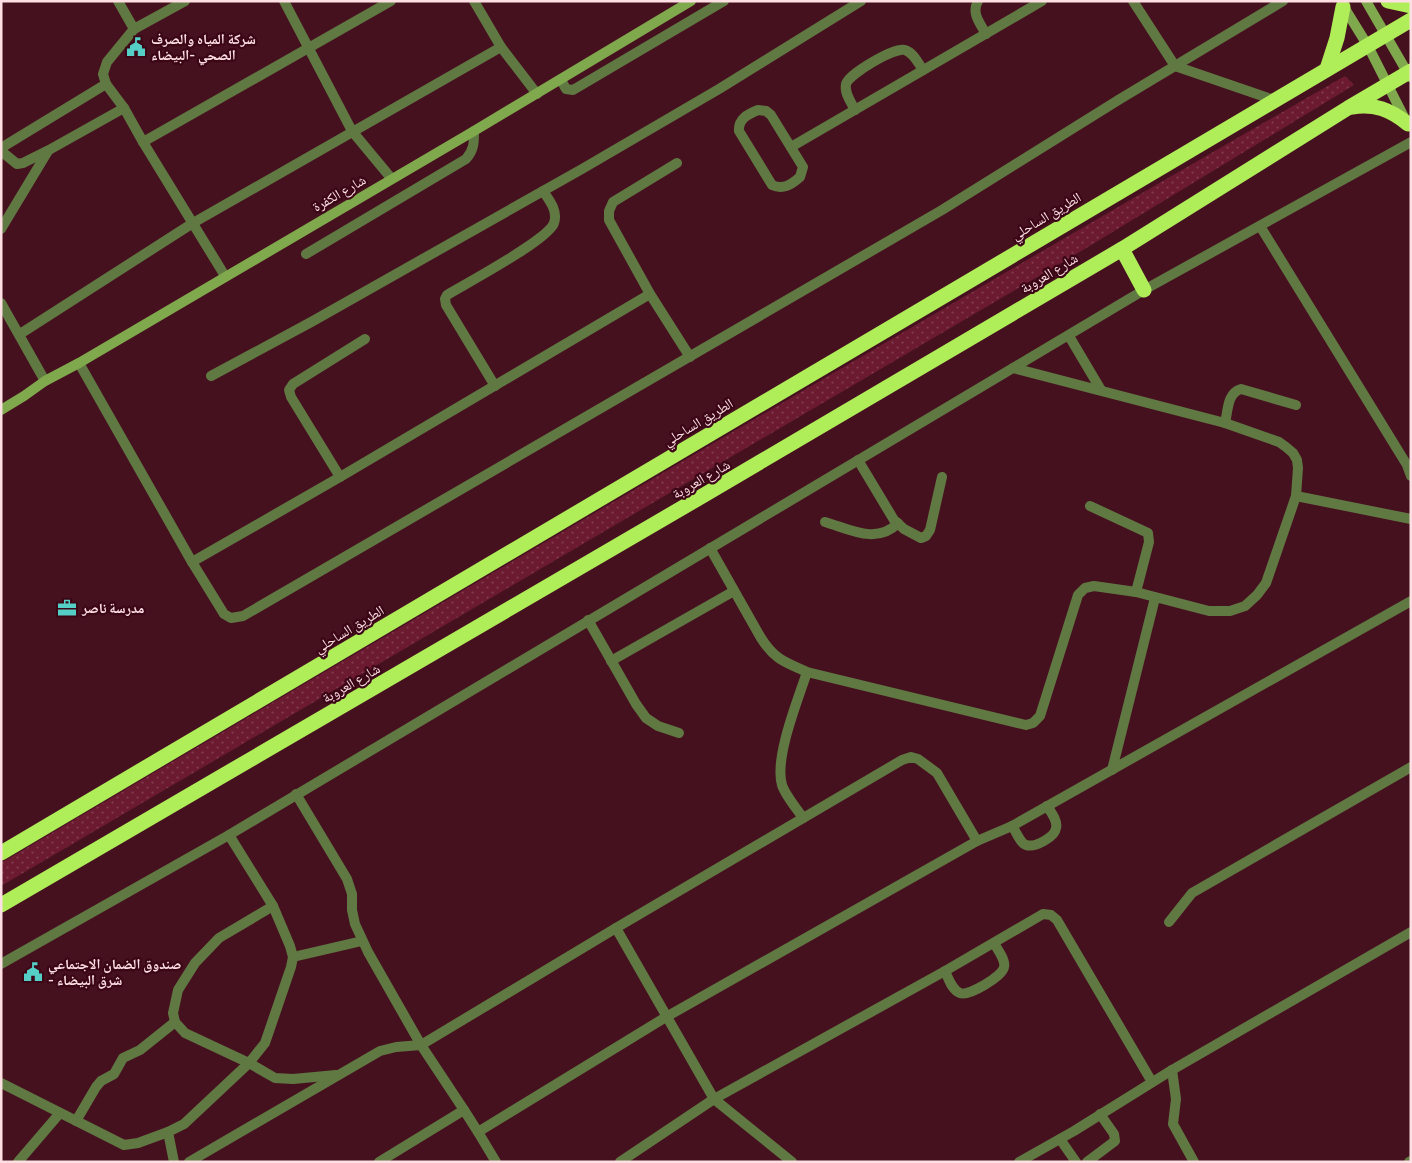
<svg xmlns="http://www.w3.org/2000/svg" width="1412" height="1163" font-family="Manrope,'Noto Naskh Arabic',sans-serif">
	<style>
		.garden { fill: url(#garden-dots) }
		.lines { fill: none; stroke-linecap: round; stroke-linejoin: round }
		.street { stroke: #607943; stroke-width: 10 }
		.secondary { stroke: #80a84d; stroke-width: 10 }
		.highway { stroke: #afed59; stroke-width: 15 }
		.labels { text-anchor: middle; stroke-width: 4.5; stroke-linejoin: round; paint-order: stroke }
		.poi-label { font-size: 14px; font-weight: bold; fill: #fee0e4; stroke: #3b0615; text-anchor: start }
		.street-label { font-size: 14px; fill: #fee0e4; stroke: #3b0615 }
	</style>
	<defs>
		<pattern id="garden-dots" width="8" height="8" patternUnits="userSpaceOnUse" patternTransform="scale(1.25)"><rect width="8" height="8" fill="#6b1a30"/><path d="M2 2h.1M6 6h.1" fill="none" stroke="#813b4e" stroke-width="1.8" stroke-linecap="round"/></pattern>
	</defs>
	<rect width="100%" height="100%" fill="#46111f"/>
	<path class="garden" d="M 1345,76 L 1354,85 L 1083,250 L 1,886 L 1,863 C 448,599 895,335 1345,76 Z"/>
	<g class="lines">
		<g class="street">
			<polyline points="118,1 134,29"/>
			<polyline points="284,1 352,131 391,178"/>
			<polyline points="474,1 501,47 537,94"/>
			<path d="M 978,1 C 971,13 980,23 986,34"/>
			<polyline points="1133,1 1175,66 1274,100"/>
			<polyline points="561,80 566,89 573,90 724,1"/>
			<polyline points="106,84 124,108 143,142 225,276"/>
			<path d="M 758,110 L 766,111 L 771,115 L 803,167 L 800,177 C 791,185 783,190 772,185 L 739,131 C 738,119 748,114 758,110 Z"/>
			<path d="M 855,110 C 851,102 844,93 846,84 C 849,74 894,47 905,50 C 914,53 918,63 923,70"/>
			<polyline points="143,142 391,1"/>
			<polyline points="791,147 1042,1"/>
			<polyline points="1,148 106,84 103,74 107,62 134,29 185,1"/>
			<polyline points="1,151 17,164 23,163 49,150 124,108"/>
			<polyline points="677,163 613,202 609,211 609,220 650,294 690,357"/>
			<polyline points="1260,226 1407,465 1411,476"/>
			<polyline points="1,229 48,151"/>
			<path d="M 306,254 L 466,159 C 474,150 474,143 474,131"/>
			<polyline points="1,303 45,381"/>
			<polyline points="20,334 193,223 501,47"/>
			<polyline points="1069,336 1101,390"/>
			<polyline points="79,363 192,562 224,614 231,618 243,616 942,210 1120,99 1283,1"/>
			<polyline points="211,376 313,321 582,169 719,89 861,1"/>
			<path d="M 495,386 L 446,305 L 445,299 L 447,295 C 467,283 548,240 554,223 C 558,211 550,201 543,191"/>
			<path d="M 1225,423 C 1228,411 1227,393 1241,389 L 1296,405"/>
			<polyline points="858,460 894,520 904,529 921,538 926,536 930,530 942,477"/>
			<polyline points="340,477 291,397 289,390 293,384 365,339"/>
			<polyline points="1296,496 1411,519"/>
			<polyline points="1090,506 1148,533 1149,542 1136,592"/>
			<path d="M 825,522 C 849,529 877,545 898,523"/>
			<path d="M 710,548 L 761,638 C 775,660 785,662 807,672 L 1026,725 L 1033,723 L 1040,716 L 1078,595 L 1085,588 L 1094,586 L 1136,592 L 1209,611 L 1230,611 L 1245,606 L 1257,595 L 1266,583 L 1296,496 L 1298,468 L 1297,460 L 1293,453 L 1286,447 L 1279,442 L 1225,423 L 1013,368"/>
			<polyline points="192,562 340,477 650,294"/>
			<polyline points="588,620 636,704 646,718 658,726 679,733"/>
			<polyline points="611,661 734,591"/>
			<polyline points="1112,770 1155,598"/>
			<polyline points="296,794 347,879 352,894 352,910 355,924 368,952 421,1045 464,1110"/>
			<path d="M 803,818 C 797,809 785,795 782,785 C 774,758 798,700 807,672"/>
			<path d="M 1012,826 C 1016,831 1020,843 1026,845 C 1035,848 1055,837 1056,828 C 1058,821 1051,812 1047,806"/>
			<polyline points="273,906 219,938 195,963 178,990 173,1013 175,1022 185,1033 249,1063 275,1078 293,1079 336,1075"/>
			<polyline points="1169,922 1192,893 1411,767"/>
			<polyline points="616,928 902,760 911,757 918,759 937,773 977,841"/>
			<polyline points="293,957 362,941"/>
			<polyline points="1,964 229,835 1144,290 1411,142"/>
			<path d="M 945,971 C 948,978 952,990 960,993 C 968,997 1003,976 1004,967 C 1006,960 997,949 994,943"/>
			<polyline points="1172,1070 1176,1099 1173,1124 1194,1162"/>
			<polyline points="1,1083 124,1145 138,1143 168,1132"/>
			<polyline points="76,1121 96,1087 101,1081 114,1074 123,1058 140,1050 175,1022"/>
			<polyline points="478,1132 496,1162"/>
			<polyline points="1060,1139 1076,1162"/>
			<polyline points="18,1162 60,1113"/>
			<polyline points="174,1162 168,1132 184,1124 249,1063 265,1043 291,967 293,957 290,946 273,906 229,835"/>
			<polyline points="189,1162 380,1051 396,1047 421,1045 616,928 714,1099 792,1162"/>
			<polyline points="379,1162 464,1110 478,1132 666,1017 977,841 1012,826 1411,601"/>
			<polyline points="620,1162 714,1099 945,971 1043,914 1051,915 1057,920 1152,1082"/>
			<polyline points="1019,1162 1074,1131 1172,1070 1411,932"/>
			<polyline points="1087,1162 1115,1141 1114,1134 1100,1114"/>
			<polyline points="1409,1162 1411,1161"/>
		</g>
		<g class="secondary">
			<polyline points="1366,1 1410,77"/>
			<polyline points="1342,4 1368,46 1406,121"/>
			<polyline points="1,410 24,396 45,381 79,363 474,131 691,1"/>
		</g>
		<g class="highway">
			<polyline points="1388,1 1411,6"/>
			<polyline points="1327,69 1337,38 1343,7"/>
			<path d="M 1352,107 C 1374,103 1391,110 1408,124"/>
			<polyline points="1122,249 1144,290"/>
			<polyline points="1,853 1411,20"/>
			<polyline points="1,905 699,498 1122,249 1348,108 1411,71"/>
		</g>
	</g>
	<defs>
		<g id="civic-bare" transform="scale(1.5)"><path d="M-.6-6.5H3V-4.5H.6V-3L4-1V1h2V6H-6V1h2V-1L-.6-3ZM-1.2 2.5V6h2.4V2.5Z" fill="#55cec5" stroke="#3b0615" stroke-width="2.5" paint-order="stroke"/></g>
		<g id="office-bare" transform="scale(1.5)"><path d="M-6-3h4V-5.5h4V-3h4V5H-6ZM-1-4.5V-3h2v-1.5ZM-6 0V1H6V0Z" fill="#55cec5" stroke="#3b0615" stroke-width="2.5" paint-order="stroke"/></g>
	</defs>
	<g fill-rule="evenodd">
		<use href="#civic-bare" x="136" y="47"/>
		<use href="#office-bare" x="67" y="608"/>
		<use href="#civic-bare" x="33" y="972"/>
	</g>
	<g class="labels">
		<g class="poi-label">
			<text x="151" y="44">شركة المياه والصرف<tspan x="151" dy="16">الصحي -البيضاء</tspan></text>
			<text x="82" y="613">مدرسة ناصر</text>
			<text x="48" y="969">صندوق الضمان الاجتماعي<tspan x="48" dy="16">- شرق البيضاء</tspan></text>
		</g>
		<g class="street-label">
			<text transform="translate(339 193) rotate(-30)" y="5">شارع الكفرة</text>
			<text transform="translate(1046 216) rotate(-31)" y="5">الطريق الساحلي</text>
			<text transform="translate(1049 273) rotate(-31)" y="5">شارع العروبة</text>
			<text transform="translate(698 422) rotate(-31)" y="5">الطريق الساحلي</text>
			<text transform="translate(701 479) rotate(-30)" y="5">شارع العروبة</text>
			<text transform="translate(349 629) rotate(-31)" y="5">الطريق الساحلي</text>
			<text transform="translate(351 683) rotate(-30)" y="5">شارع العروبة</text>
		</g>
	</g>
	<rect width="1412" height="1163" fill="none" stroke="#fee0e4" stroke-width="5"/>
</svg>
